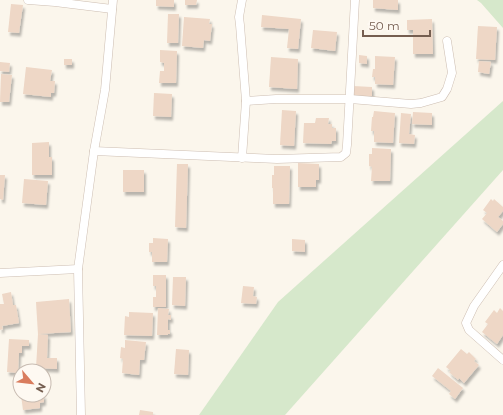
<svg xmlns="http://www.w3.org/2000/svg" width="503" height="415" font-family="Montserrat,sans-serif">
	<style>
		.green { fill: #d6e8cb }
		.building { fill: #eed7c6; filter: url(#shadow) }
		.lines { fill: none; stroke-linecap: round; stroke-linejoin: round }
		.street-casing { stroke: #cdbeb2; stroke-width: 9 }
		.street { stroke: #fff; stroke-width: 8 }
	</style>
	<defs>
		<filter id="shadow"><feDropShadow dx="2" dy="3.5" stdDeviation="1" flood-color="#0004"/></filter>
	</defs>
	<rect width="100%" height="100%" fill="#fbf6ec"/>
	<g class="green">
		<polygon points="477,0 503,0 503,28 481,3"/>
		<polygon points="503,101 503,170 285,415 199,415 278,302"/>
	</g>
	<g class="building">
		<polygon points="156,0 174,0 174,7 156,6"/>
		<polygon points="185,0 197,0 196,5 185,5"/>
		<polygon points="373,0 398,0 398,10 373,8"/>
		<polygon points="11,4 23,5 19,33 8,32"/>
		<polygon points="168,14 179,14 178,43 167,43"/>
		<polygon points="262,15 301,19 298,49 287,48 289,29 261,27"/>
		<polygon points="184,17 210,19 209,24 212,24 210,41 204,40 203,48 182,46"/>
		<polygon points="432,19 433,54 413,54 413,30 407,30 407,20"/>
		<polygon points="478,26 497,27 495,60 476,59"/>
		<polygon points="313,30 337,32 335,51 311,48"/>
		<polygon points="160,50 177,51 176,83 159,83 160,71 164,71 164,63 160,62"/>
		<polygon points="359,55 367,56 367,64 359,63"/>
		<polygon points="375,56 395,57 393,85 375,84 375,77 372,77 373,69 375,69"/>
		<polygon points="271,57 298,59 297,89 269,87"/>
		<rect x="64" y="59" width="8" height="6"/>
		<polygon points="479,61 491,62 489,74 478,72"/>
		<polygon points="0,62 10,63 9,72 0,71"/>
		<polygon points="26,67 52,70 50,81 55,81 54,93 51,93 51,97 23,94"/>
		<polygon points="1,74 12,75 9,102 0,102"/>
		<polygon points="353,86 372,87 372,96 353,96"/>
		<polygon points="154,93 172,94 171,117 153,116"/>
		<polygon points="282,110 296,111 294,146 280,145"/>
		<polygon points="374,111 395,113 393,143 374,142 374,131 371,131 372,117 373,117"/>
		<polygon points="413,112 432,113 432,125 412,124"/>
		<polygon points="401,113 411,114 409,134 415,135 414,144 399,143"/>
		<polygon points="316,118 329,118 328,124 332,124 332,128 336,128 336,141 332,141 331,144 303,143 304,123 315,123"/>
		<polygon points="49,142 49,157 52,157 52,175 32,175 32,143"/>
		<polygon points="372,148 391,149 390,181 371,181 372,167 369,166 369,154 372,154"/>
		<polygon points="298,163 319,164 319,180 316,180 316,187 298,187"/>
		<polygon points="177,164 188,164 186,228 175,227"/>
		<polygon points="274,166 290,166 289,204 273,204 273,188 272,188 272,175 274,175"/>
		<rect x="123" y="170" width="21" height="22"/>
		<polygon points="0,175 5,175 3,200 0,199"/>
		<polygon points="24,179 48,181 46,205 22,203"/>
		<polygon points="491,199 493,201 494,199 503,207 503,211 498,217 503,221 503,224 497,232 482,219 487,213 483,210"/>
		<polygon points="153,238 168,239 167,262 152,262 152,252 149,252 149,243 153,243"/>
		<polygon points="292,239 305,240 305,252 292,251"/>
		<polygon points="153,275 166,275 166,307 153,307 153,297 156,297 156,286 153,286"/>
		<polygon points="173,277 186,277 185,306 172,305"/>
		<polygon points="243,286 254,287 253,296 257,297 256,304 241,303"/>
		<polygon points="11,292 13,305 16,305 19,323 2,326 3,329 0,330 0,304 4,304 2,294"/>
		<polygon points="69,299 71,332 38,334 36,302"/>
		<polygon points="158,308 169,309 168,315 171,315 171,320 168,319 168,330 170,330 170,334 168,334 168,335 157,335"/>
		<polygon points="500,308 503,311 503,335 497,344 482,332 488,324 485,322 494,310 497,313"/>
		<polygon points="129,312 153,313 152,336 124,335 125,316 129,317"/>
		<polygon points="38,334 48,335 47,358 57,358 57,369 36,368"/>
		<polygon points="9,339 29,340 29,346 22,346 22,353 19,353 18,373 7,372"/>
		<polygon points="125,340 146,342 144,360 140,360 139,375 122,373 123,359 120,358 121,347 125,348"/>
		<polygon points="176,349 189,350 188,375 174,374"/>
		<polygon points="461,349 467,354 469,352 476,359 474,361 479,365 464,383 459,378 458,380 449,372 451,371 446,367"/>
		<polygon points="20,368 27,369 27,371 20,371"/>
		<polygon points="438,368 463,388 455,399 449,394 451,391 432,376"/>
		<polygon points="21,395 44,395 44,402 40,403 40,408 23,410"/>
		<polygon points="140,410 153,412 153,415 139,415"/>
	</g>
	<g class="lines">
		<g class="street-casing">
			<g id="street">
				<polyline points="28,0 55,2 112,9"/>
				<polyline points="242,0 239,17 240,25 246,101 242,158"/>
				<polyline points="246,101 276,99 350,99 411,104 421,103 442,97 447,89 452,73 447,41"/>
				<polyline points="94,151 277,159 341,157 346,153 347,145 355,0"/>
				<polyline points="503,265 474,306 466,323 469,330 503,360"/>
				<polyline points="0,273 78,269"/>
				<polyline points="81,415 78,269 94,151 105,90 113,0"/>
			</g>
		</g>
		<use href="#street" class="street"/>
	</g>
	<g transform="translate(32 383) rotate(118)"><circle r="19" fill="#fef9f2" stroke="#c7bbb1"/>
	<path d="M0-3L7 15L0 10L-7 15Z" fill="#d97c5d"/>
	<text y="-6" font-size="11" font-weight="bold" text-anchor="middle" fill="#755e50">N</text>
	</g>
	<path d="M363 30v6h67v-6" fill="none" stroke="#755e50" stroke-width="2"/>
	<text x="369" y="30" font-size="12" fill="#755e50" stroke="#fef9f2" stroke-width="3" paint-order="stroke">50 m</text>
</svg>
